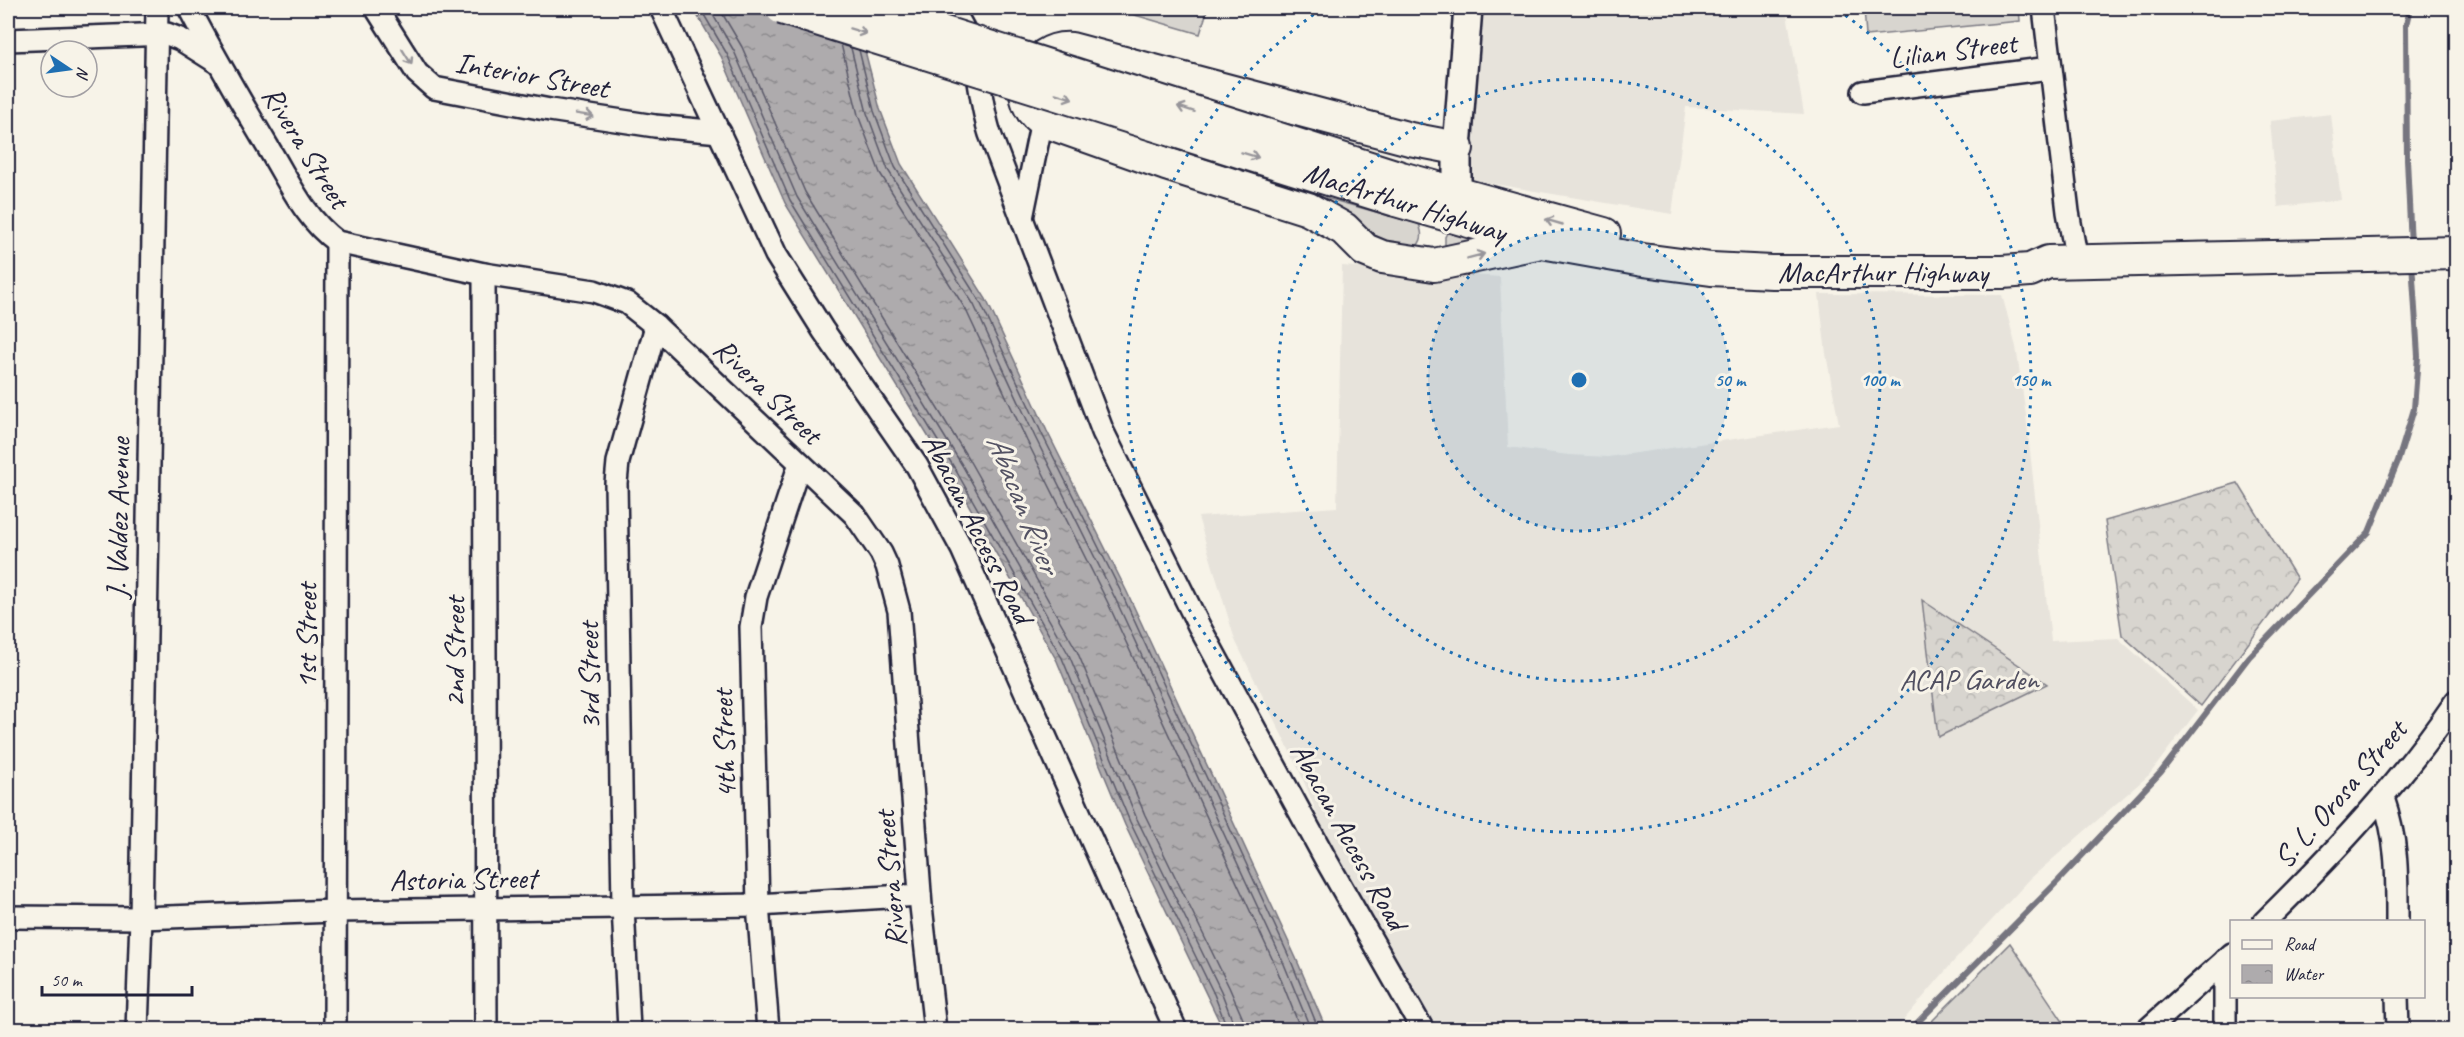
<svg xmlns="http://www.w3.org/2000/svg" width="2464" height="1037" font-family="Caveat,sans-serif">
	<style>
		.built { fill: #e7e3db }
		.grass { fill: #d8d5cf; stroke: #7d7c85; stroke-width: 1.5 }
		.forest { fill: url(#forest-crowns); stroke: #7d7c85; stroke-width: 1.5 }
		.water { fill: url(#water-ripples); stroke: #76747f; stroke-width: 1.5 }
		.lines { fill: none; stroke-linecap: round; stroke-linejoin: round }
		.shore { stroke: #5a5969; stroke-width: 1.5 }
		.stream { stroke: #76747f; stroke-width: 6 }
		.minor-casing { stroke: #22223b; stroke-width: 26 }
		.major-casing { stroke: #22223b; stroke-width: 32 }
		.highway-casing { stroke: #22223b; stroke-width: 36 }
		.minor { stroke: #f7f3e8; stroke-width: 21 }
		.major { stroke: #f7f3e8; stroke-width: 27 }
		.highway { stroke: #f7f3e8; stroke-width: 32 }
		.highway-bridge-casing { stroke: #22223b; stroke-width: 36; stroke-linecap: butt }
		.highway-bridge { stroke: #f7f3e8; stroke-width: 32 }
		.oneway { stroke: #97959a }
		.ring { fill: none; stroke: #1f6fb2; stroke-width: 3; stroke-dasharray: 3 6 }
		.labels { text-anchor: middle; stroke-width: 6; stroke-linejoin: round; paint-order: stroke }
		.street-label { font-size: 30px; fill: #22223b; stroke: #f7f3e8 }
		.park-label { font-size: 30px; fill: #504f60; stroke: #f7f3e8 }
		.water-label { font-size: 32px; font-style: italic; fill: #535263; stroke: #f7f3e8 }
		.centre { fill: #1f6fb2; stroke: #f7f3e8; stroke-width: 3 }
		.ring-label { font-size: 18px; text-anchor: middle; font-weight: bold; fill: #1f6fb2; stroke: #f7f3e8; stroke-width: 6; stroke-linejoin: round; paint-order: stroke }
	</style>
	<defs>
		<pattern id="forest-crowns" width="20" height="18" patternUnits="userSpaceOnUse" patternTransform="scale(1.5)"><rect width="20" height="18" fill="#d8d5cf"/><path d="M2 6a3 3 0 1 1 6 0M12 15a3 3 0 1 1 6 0" fill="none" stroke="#b9b7b3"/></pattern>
		<pattern id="water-ripples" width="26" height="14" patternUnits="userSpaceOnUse" patternTransform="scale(1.5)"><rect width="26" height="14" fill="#aeabad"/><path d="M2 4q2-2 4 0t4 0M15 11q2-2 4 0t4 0" fill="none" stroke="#8d8b8e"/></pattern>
	</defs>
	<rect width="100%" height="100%" fill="#f7f3e8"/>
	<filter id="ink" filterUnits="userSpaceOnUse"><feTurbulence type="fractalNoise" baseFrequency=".0167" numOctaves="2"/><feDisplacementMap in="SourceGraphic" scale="12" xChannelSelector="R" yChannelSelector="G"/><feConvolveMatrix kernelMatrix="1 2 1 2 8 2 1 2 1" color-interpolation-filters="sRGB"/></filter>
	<g filter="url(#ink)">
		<g class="built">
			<polygon points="1473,8 1786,8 1804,114 1686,107 1672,214 1458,178"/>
			<polygon points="2331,114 2341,200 2278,207 2270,121"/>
			<polygon points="1342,266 1500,277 1508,447 1569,455 1608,457 1839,424 1826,354 1819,294 2002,295 2016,347 2026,415 2051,641 2118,638 2198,710 2149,775 2031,878 1954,961 1896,1029 1435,1029 1368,936 1299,770 1235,640 1198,517 1337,507"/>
		</g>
		<g class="grass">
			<polygon points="1111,8 1208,8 1200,34"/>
			<polygon points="1864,8 2019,8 2020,21 1866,36"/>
			<path d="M 1290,188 L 1419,224 C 1423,235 1423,241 1414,249 L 1396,246 L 1301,198 Z"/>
			<polygon points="1448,231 1481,240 1445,249 1445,237"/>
			<polygon points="2010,943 2068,1029 1924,1029"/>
		</g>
		<g class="forest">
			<polygon points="2238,483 2297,579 2201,706 2122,635 2105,521"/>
			<polygon points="1922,600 2047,684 1938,737"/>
		</g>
		<polygon class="water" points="693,8 854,8 880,109 901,164 986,299 1047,431 1127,592 1296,958 1326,1029 1223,1029 1125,825 1057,661 950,472 785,203 721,56"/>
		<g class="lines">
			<g class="shore">
				<polyline points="700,8 727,54 790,200 955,469 1062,658 1130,822 1214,994 1228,1030"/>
				<polyline points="709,8 734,51 797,197 962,465 1069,655 1137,819 1221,991 1236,1030"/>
				<polyline points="719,8 742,47 805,192 969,460 1077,651 1145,815 1229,987 1243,1019 1245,1030"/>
				<polyline points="841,44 858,115 880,173 966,310 1027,441 1107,601 1276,967 1301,1030"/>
				<polyline points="851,48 867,113 888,170 974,305 1035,437 1115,598 1284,964 1311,1030"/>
				<polyline points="859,50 874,111 895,167 980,302 1042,434 1122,594 1291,961 1319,1030"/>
			</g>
			<g class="stream">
				<polyline points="2410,8 2406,25 2407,159 2411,246"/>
				<polyline points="1910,1030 2059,880 2161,772 2249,657 2369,532 2398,461 2414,409 2418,356 2412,262"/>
			</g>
			<g class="minor-casing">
				<g id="minor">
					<path d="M 189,8 C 214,56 241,102 269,149 C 289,182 305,219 337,242 L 484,274 L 594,291 L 627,303 L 656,326 L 855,515 L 881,553 L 887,566 L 899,611 L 921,906 L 935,1030"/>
					<polyline points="376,8 417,73 434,88 550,110 655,126 720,132"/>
					<polyline points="661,8 776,255 823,330 917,466 962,549 1176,1030"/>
					<path d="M 951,8 C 961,23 971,40 975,59 C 980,84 982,109 990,134 L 1103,432 L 1199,626 L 1326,860 L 1423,1030"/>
					<polyline points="2044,8 2068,212 2077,261"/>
					<polyline points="8,40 167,34 180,39 218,63"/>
					<polyline points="1863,92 2050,68"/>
					<polyline points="1022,218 1042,120"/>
					<polyline points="484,274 486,1030"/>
					<path d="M 2383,798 C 2398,841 2397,877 2397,922"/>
					<polyline points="8,917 141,918 335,911 758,905 920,895"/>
					<path d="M 2264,922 C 2334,853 2401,782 2456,701"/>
					<polyline points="2225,960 2225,1030"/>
					<polyline points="2397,996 2398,1030"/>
					<polyline points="137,1030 141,918 157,8"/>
					<polyline points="335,1030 337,242"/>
					<polyline points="629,1030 623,906 616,483 618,462 656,326"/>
					<polyline points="768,1030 758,905 751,627 756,597 800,463"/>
					<polyline points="2147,1030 2232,954"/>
				</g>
			</g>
			<g class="major-casing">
				<polyline id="major" points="1457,194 1457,148 1468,8"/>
			</g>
			<g class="highway-casing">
				<g id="highway">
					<path d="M 1457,148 L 1410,139 L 1071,49 C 1031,46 1009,97 1042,120 L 1166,164 L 1308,209 L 1344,229 L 1365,250 L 1382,257 L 1434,265 L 1536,243"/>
					<polyline points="1401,178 1604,234"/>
					<polyline points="1396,200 1542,242 1643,260 1711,269 1772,272 2002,272 2030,270 2048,262 2456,253"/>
				</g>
			</g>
			<use href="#minor" class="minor"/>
			<use href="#major" class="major"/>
			<use href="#highway" class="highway"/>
			<g class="highway-bridge-casing">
				<g id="highway-bridge">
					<polyline points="782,8 1396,200"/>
					<polyline points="866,8 1401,178"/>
				</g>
			</g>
			<use href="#highway-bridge" class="highway-bridge"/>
		</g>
		<defs><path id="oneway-shaft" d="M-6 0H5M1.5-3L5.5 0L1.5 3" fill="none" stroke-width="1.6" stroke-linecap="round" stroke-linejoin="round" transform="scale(1.5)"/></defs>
		<g class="oneway">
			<use href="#oneway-shaft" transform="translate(858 31) rotate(17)"/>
			<use href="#oneway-shaft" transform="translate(407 57) rotate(58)"/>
			<use href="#oneway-shaft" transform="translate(1064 96) rotate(17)"/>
			<use href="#oneway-shaft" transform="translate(1186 109) rotate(-162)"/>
			<use href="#oneway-shaft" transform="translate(585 115) rotate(9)"/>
			<use href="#oneway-shaft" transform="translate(1250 155) rotate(17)"/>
			<use href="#oneway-shaft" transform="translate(1554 222) rotate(-164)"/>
			<use href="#oneway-shaft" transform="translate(1476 256) rotate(-15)"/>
		</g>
	</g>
	<circle cx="1579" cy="380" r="151" fill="#1f6fb2" fill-opacity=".12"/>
	<g class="ring">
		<circle cx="1579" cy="380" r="151"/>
		<circle cx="1579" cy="380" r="301"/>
		<path d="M1838 10A452 452 0 1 1 1320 10"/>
	</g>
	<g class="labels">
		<g class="street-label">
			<text transform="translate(1953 50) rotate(-7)" y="10">Lilian Street</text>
			<text transform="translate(532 75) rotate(10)" y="10">Interior Street</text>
			<text transform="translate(306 147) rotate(58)" y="10">Rivera Street</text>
			<text transform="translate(1405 202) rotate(17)" y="10">MacArthur Highway</text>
			<text x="1883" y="282">MacArthur Highway</text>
			<text transform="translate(768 391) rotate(44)" y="10">Rivera Street</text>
			<text transform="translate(118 518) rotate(-89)" y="10">J. Valdez Avenue</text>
			<text transform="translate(978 528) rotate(63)" y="10">Abacan Access Road</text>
			<text transform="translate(306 636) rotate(-90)" y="10">1st Street</text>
			<text transform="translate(454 652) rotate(-90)" y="10">2nd Street</text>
			<text transform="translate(589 676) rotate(-91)" y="10">3rd Street</text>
			<text transform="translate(724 744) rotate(-92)" y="10">4th Street</text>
			<text transform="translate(2340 794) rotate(-49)" y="10">S. L. Orosa Street</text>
			<text transform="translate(1349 836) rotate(61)" y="10">Abacan Access Road</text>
			<text transform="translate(463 879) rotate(-1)" y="10">Astoria Street</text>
			<text transform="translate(890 879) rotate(-95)" y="10">Rivera Street</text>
		</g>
		<g class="park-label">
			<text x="1969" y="689">ACAP Garden</text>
		</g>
		<g class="water-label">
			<text transform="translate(1024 503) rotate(68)" y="11">Abacan River</text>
		</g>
	</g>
	<circle cx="1579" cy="380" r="9" class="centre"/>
	<g class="ring-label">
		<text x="1730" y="386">50 m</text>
		<text x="1880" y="386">100 m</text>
		<text x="2031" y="386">150 m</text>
	</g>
	<rect width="2464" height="1037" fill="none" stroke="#f7f3e8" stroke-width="30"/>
	<rect x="15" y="15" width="2434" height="1007" fill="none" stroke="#22223b" stroke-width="2" filter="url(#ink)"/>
	<rect x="2230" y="920" width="195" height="78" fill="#f7f3e8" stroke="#a29fa3" stroke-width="1.5"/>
	<rect x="2242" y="940" width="30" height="9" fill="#f7f3e8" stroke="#a29fa3" stroke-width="1.5"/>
	<text x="2284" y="950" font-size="18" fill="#22223b">Road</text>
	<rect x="2242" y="965" width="30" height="18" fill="url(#water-ripples)" stroke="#a29fa3" stroke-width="1.5"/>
	<text x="2284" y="980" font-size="18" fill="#22223b">Water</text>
	<g transform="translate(69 69) rotate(103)"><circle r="28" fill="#f7f3e8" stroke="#a29fa3" stroke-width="1.5"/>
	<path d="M0-4.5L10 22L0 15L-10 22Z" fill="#1f6fb2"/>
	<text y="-9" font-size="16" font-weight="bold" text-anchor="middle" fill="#22223b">N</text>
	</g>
	<path d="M42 986v9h150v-9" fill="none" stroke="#22223b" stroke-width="3"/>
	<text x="51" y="986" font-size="18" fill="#22223b" stroke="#f7f3e8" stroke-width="4.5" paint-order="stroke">50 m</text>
</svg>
